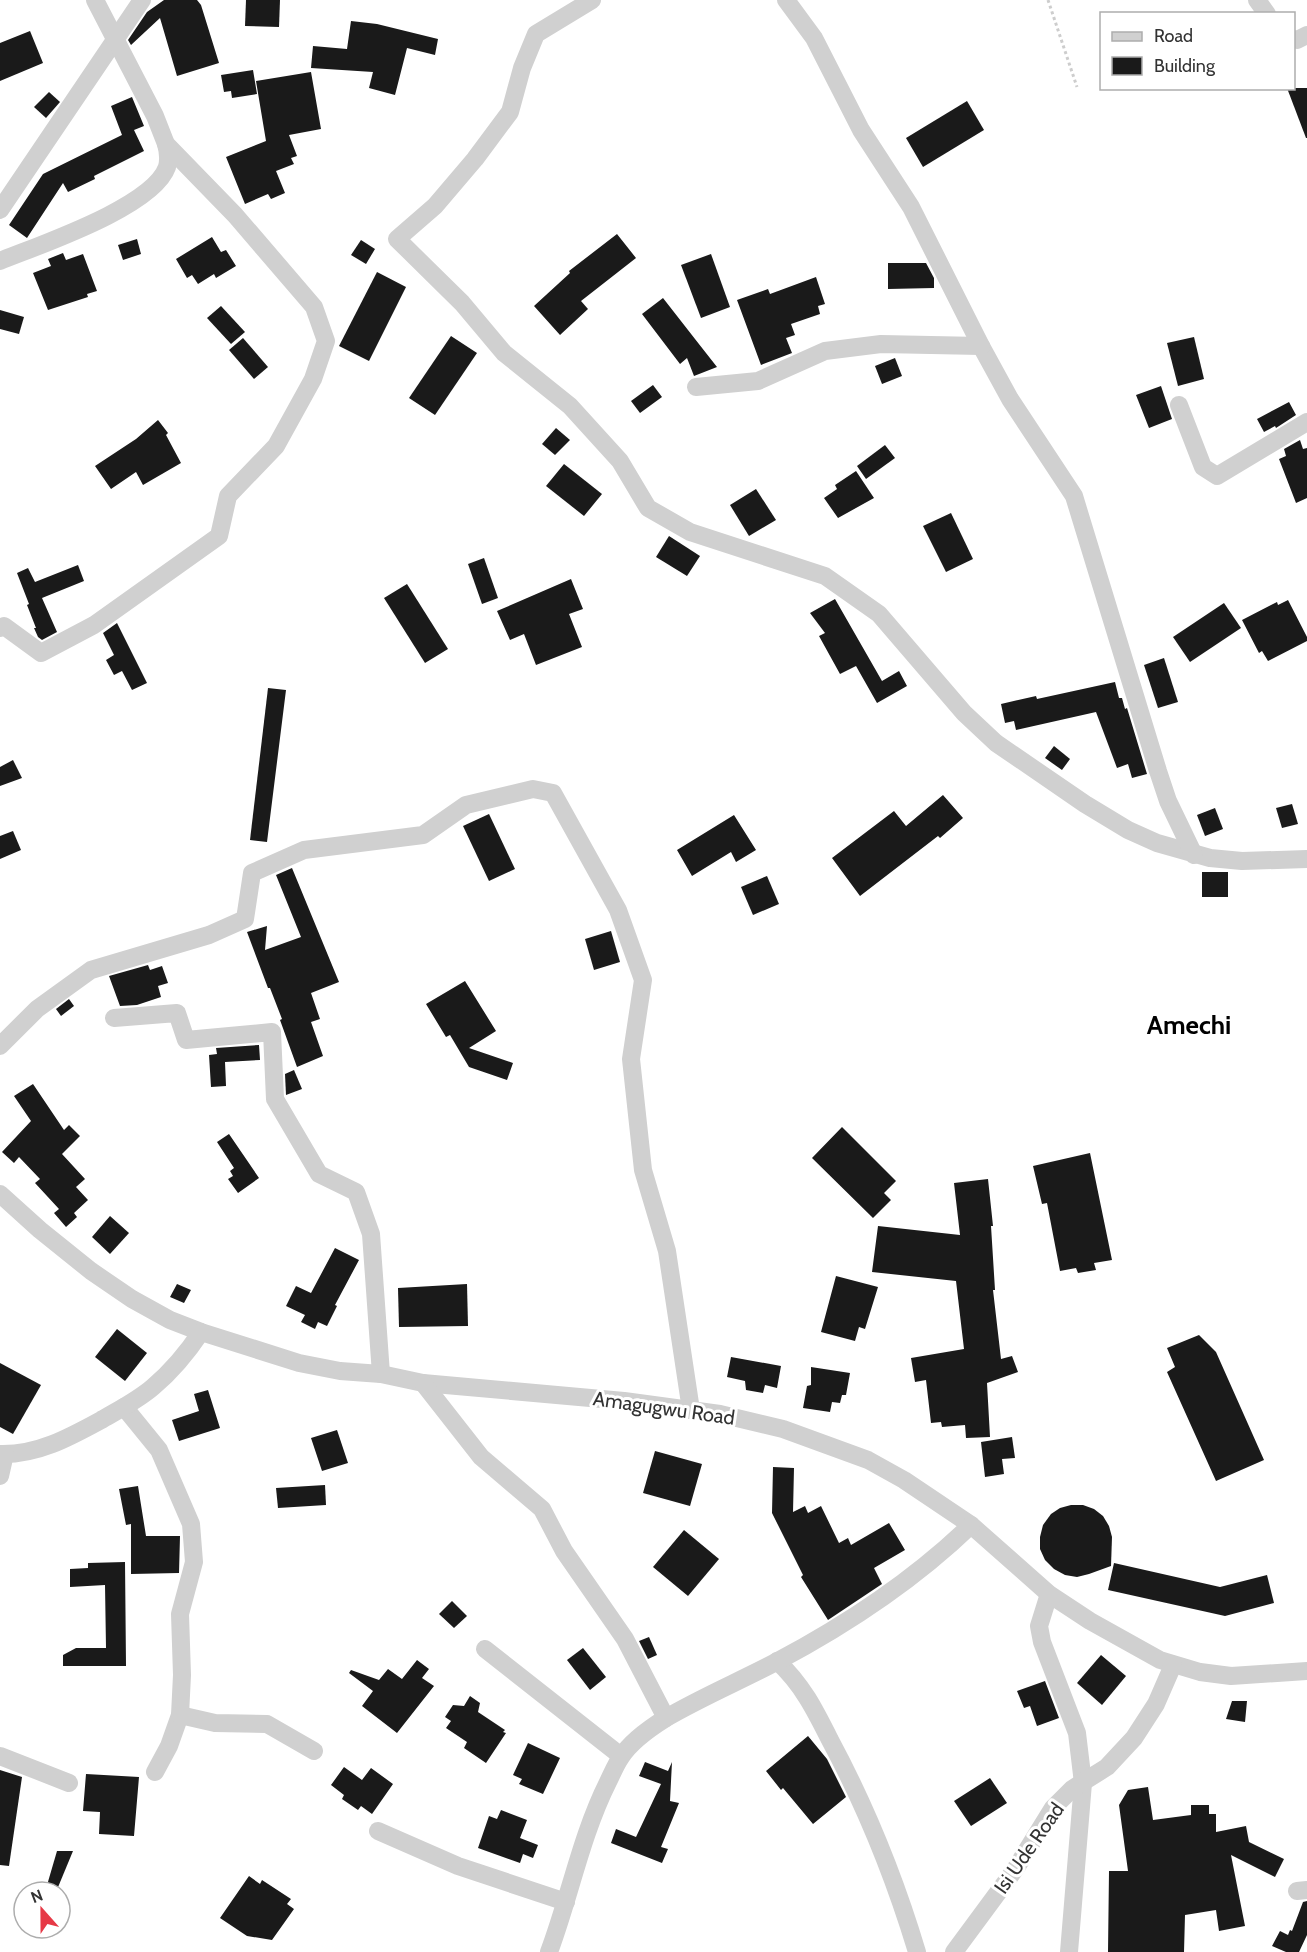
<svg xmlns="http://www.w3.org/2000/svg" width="1307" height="1952" font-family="Cabin,sans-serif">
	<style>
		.building { fill: #1a1a1a }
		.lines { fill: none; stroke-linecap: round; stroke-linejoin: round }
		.path { stroke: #cdcdcd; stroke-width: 3; stroke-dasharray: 3 3; stroke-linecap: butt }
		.street { stroke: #d0d0d0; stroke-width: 18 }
		.labels { text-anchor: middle; stroke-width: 6; stroke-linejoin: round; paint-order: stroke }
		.street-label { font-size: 20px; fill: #333; stroke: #fff }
		.district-label { font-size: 26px; font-weight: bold; fill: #000; stroke: #fff }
	</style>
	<rect width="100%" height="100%" fill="#fff"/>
	<g class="building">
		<polygon points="164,0 197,0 201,5 219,63 177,76 160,18 131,45 128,40 147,12"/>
		<polygon points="246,0 280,0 279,27 245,26"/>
		<polygon points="351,21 377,24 438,39 435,55 407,48 395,95 369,88 373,72 311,68 313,46 347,49"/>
		<polygon points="30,31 43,63 0,81 0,43"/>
		<polygon points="253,70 257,94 232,98 231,91 224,92 221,75"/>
		<polygon points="311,72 321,129 289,135 297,156 291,158 294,164 276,171 285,193 271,199 268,194 245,204 226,157 266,141 256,81"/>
		<polygon points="1287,88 1307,88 1307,138 1306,138"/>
		<polygon points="49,92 60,102 46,118 34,107"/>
		<polygon points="132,97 144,126 134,130 144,151 94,176 95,179 68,192 63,183 27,238 9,225 43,174 128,132 122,135 111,106"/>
		<polygon points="967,101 984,130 923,167 906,138"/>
		<polygon points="617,234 636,258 581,301 588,309 560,335 534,306 570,273 569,271"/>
		<polygon points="212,237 221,252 226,250 236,266 216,278 214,274 198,284 192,275 187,278 176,259"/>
		<polygon points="137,239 141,254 123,260 118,245"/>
		<polygon points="361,240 375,249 366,264 351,255"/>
		<polygon points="63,253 66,260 83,254 97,291 87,294 88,297 48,310 33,273 51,266 48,259"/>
		<polygon points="711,254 730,307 701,318 681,265"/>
		<polygon points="888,263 926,263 934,278 934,288 888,289"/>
		<polygon points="377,272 406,287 369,361 339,346"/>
		<polygon points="816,277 825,304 818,306 820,314 791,324 795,335 786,338 792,353 761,365 737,300 768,289 770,294"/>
		<polygon points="663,298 695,339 717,367 694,376 687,358 680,364 642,314"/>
		<polygon points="221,306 245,332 231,344 207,318"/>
		<polygon points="0,310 24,317 19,334 0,329"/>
		<polygon points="451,336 477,353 435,415 409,398"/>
		<polygon points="1194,337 1204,379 1178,386 1167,343"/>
		<polygon points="243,338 268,367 254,379 229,350"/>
		<polygon points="895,358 902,376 882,384 875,366"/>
		<polygon points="653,385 662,397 640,413 631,401"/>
		<polygon points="1161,386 1172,419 1149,428 1136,395"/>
		<polygon points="1289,402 1296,415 1276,428 1275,426 1264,432 1257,419"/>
		<polygon points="158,420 168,433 166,435 181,463 143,485 136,472 111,489 95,466 136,439"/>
		<polygon points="556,428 570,440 555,455 542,444"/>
		<polygon points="1300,440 1303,449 1307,448 1307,498 1296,503 1279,459 1286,456 1284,449"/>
		<polygon points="885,445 895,458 866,479 857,466"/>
		<polygon points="564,464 602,494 584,516 546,486"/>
		<polygon points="856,471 874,498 838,518 824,498 837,489 835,485"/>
		<polygon points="756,489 776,520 749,536 730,505"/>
		<polygon points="951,513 973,559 946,572 923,526"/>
		<polygon points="669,536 700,556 687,576 656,557"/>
		<polygon points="484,558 498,598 482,604 468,564"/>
		<polygon points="78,565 84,581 42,598 57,632 42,640 38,637 34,628 36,628 27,605 29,604 17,573 28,568 35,582"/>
		<polygon points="571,579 583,609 569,614 582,647 536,665 524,634 510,640 497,611"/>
		<polygon points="407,584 448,649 425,663 384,598"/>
		<polygon points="835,599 882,681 899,671 907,686 877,703 856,666 840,674 819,636 825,633 810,613"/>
		<polygon points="1288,600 1307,637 1307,641 1268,661 1262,651 1259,653 1242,620 1277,602 1278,605"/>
		<polygon points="1224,603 1241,628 1190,662 1173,637"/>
		<polygon points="117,623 147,683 132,690 122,671 114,675 106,660 114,655 103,633"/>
		<polygon points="1164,658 1178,702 1158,708 1144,665"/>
		<polygon points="1115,682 1119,698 1122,698 1125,709 1127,708 1147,774 1132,778 1128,764 1117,768 1096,712 1016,730 1014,721 1005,723 1001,704 1036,696 1037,699"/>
		<polygon points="268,688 286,690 267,842 250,840"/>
		<polygon points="1054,746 1070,759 1062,770 1045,758"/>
		<polygon points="13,760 22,778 0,786 0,767"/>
		<polygon points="943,795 963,818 940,838 938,836 860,896 832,858 894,811 906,826"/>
		<polygon points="1292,804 1298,824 1282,828 1276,808"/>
		<polygon points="1215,808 1223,829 1205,836 1197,815"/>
		<polygon points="489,814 515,869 489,881 463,826"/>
		<polygon points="734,815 756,850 736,862 731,852 692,876 677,850"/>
		<polygon points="13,831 21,850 0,859 0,836"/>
		<polygon points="292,868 339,982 311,993 320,1019 311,1022 323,1056 297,1067 280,1020 282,1019 270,988 268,988 247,932 267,926 265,950 301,937 276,875"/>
		<rect x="1202" y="872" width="26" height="25"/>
		<polygon points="767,876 779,904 753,915 741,887"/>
		<polygon points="611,931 620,962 594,970 585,939"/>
		<polygon points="148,965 150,970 162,966 168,983 158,986 161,997 137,1005 120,1006 109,976"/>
		<polygon points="465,981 496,1031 469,1048 513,1063 507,1080 469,1067 450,1035 446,1037 426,1004"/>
		<polygon points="69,999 74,1006 61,1016 56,1009"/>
		<polygon points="259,1045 260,1060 225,1062 226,1086 211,1087 209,1055 217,1054 216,1048"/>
		<polygon points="294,1070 302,1089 286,1095 285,1074"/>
		<polygon points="33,1084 64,1130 69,1125 80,1136 62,1154 85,1179 76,1187 88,1200 74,1213 77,1217 66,1227 54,1213 59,1209 35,1183 40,1179 19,1157 14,1163 2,1152 31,1121 14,1096"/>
		<polygon points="842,1127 896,1181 884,1193 891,1200 873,1218 812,1158"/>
		<polygon points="229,1134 259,1178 238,1193 228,1179 233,1176 230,1171 234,1168 217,1142"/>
		<polygon points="1090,1153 1112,1260 1094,1263 1096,1270 1078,1273 1076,1268 1060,1271 1047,1203 1042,1204 1033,1166"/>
		<polygon points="988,1179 993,1226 991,1226 995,1290 993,1290 1001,1359 1012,1356 1018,1372 987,1383 990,1437 966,1438 965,1425 942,1427 941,1422 931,1423 926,1380 915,1382 911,1358 964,1349 956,1281 872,1272 878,1226 960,1235 954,1183"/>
		<polygon points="110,1216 129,1233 110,1254 92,1237"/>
		<polygon points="335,1248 359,1260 335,1305 337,1306 327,1326 318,1322 315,1329 301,1322 305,1315 286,1306 296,1286 311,1293"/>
		<polygon points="836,1276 878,1287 865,1329 859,1327 855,1341 821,1332"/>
		<polygon points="177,1284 191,1290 184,1303 170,1297"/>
		<polygon points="467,1284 468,1326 399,1327 398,1288"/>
		<polygon points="117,1329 147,1353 125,1381 95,1357"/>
		<polygon points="1199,1335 1216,1352 1264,1460 1216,1481 1167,1372 1175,1367 1167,1348"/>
		<polygon points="731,1357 781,1366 777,1388 765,1385 763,1393 746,1390 745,1381 727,1377"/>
		<polygon points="0,1363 41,1385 13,1434 0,1427"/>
		<polygon points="811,1367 850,1373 846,1395 842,1395 840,1403 832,1402 830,1412 803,1408 807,1386 811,1385"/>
		<polygon points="208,1390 220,1428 179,1441 172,1420 199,1411 194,1394"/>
		<polygon points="337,1430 348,1463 322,1471 311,1438"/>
		<polygon points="1012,1437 1015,1458 1002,1459 1004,1474 985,1477 981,1442"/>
		<polygon points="655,1451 702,1464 690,1506 643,1493"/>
		<polygon points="773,1467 794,1468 793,1512 805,1506 808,1513 821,1506 839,1543 848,1538 851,1545 889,1523 905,1550 874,1568 882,1584 828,1620 801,1577 803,1575 772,1513"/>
		<polygon points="325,1485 326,1505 278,1508 276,1488"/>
		<polygon points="138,1486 146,1536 180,1536 179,1573 131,1574 131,1524 126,1525 119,1489"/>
		<polygon points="1071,1505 1083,1505 1094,1509 1103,1516 1109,1526 1112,1537 1111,1566 1089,1574 1077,1577 1065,1575 1054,1569 1045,1560 1040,1549 1040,1537 1043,1525 1051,1514 1060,1508"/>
		<polygon points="684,1530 719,1559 688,1596 653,1567"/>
		<polygon points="125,1562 126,1666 63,1666 63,1655 76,1648 106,1648 105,1585 70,1587 70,1569 88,1568 88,1563"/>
		<polygon points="1114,1563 1220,1587 1267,1575 1274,1603 1225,1616 1108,1590"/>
		<polygon points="452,1601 467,1616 454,1628 439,1614"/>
		<polygon points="649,1637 657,1655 648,1659 639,1641"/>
		<polygon points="583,1648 606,1677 590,1690 567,1660"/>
		<polygon points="1101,1655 1126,1676 1102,1705 1077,1683"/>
		<polygon points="417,1660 429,1669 422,1678 434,1686 397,1733 362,1706 373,1691 349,1673 351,1670 379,1680 388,1669 402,1679"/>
		<polygon points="1045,1681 1059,1718 1037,1726 1030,1706 1024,1708 1017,1691"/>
		<polygon points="470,1696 480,1703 478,1712 505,1730 503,1732 506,1733 486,1763 464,1748 467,1742 446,1728 451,1721 445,1717 453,1705 464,1706"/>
		<polygon points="1232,1701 1247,1701 1245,1722 1226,1719"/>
		<polygon points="808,1736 827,1759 846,1797 813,1824 783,1788 781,1790 766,1771"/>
		<polygon points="528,1743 560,1758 543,1794 519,1784 522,1779 513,1775"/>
		<polygon points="645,1762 668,1771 672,1762 670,1801 679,1803 661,1847 668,1849 662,1863 611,1843 616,1829 636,1837 661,1784 639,1776"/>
		<polygon points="344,1767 362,1780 371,1768 393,1784 372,1814 361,1806 358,1810 342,1799 344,1795 331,1785"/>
		<polygon points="0,1770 22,1777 9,1866 0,1865"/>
		<polygon points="86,1774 139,1777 134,1836 99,1834 100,1812 83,1811"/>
		<polygon points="990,1778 1007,1803 971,1826 954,1801"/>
		<polygon points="1148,1787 1153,1820 1191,1815 1191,1805 1209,1805 1209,1814 1216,1814 1216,1832 1246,1826 1249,1842 1284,1859 1275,1877 1231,1855 1245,1926 1219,1931 1216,1910 1185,1915 1184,1952 1108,1952 1109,1871 1128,1871 1119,1805 1128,1790"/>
		<polygon points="501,1810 527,1820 520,1838 538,1845 533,1858 523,1854 520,1863 478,1848 489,1816 497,1819"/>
		<polygon points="57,1851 73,1851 56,1892 45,1892"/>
		<polygon points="249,1876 260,1884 262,1880 291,1899 287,1904 294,1909 272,1940 247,1936 220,1918"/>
		<polygon points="1307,1901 1307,1935 1299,1952 1286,1952 1272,1946 1280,1931 1288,1935 1290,1930 1292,1931 1303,1902"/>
	</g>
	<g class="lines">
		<polyline class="path" points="1048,0 1077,87"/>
		<g class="street">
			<polyline points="592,0 536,34 522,68 510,112 475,159 435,206 397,239 462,303 504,353 570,406 620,461 648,508 690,532 825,576 879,614 964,713 996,743 1085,804 1128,830 1157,843 1210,858 1242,861 1307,859"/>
			<polyline points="786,0 814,38 861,130 911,207 981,346 1010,399 1074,496 1158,771 1168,801 1194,855"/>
			<polyline points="1257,0 1267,14"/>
			<polyline points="1294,39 1297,40 1307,35"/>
			<polyline points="0,210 142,0"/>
			<path d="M 0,261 C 39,245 153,207 167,167 C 169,159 168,151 166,144"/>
			<polyline points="696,387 758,381 825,351 881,344 981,346"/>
			<polyline points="1179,405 1203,467 1217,476 1307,422"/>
			<polyline points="0,628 4,626 41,653 94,625 219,536 228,496 276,446 313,379 326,341 314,307 235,215 166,144 155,116 95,0"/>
			<polyline points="114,1018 177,1013 186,1040 272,1032 275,1099 319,1174 356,1192 371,1234 381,1374"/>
			<polyline points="0,1046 37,1009 91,970 209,935 245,919 252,873 304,850 423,835 466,805 533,789 553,793 618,910 643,980 631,1059 643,1170 667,1251 691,1410"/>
			<polyline points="0,1194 40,1230 91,1271 132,1299 170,1320 201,1332 299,1363 340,1371 381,1374 423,1383 624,1401 720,1414 783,1429 868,1460 904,1480 971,1525 1049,1594 1090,1621 1160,1660 1200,1672 1231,1676 1307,1671"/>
			<polyline points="423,1383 481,1457 542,1509 564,1551 625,1639 666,1718"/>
			<polyline points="124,1407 159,1450 191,1524 194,1562 180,1614 182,1675 180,1715 169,1746 155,1772"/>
			<path d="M 0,1454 C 38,1455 70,1437 103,1419 C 120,1409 138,1400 153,1387 C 172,1371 187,1353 201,1332"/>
			<polyline points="0,1476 5,1454"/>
			<polyline points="1049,1594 1039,1626 1042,1642 1077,1733 1083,1783 1069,1952"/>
			<polyline points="485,1649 621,1756"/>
			<path d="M 777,1661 C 802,1684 815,1710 830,1740 C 866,1807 895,1879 917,1952"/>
			<polyline points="180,1715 215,1723 267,1724 314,1751"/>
			<polyline points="0,1756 69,1783"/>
			<polyline points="378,1831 458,1866 566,1902"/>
			<polyline points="1297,1891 1307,1890"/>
			<path d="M 549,1952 C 570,1896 581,1836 608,1782 C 612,1774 616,1764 621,1757 C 631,1741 650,1728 666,1718 C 702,1697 740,1681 776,1662 C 846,1625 914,1580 971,1525"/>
			<polyline points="954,1952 1016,1868 1053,1808 1072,1789 1107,1767 1134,1738 1156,1704 1173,1665"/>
		</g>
	</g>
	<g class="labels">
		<g class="street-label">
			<text transform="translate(664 1408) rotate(8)" y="7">Amagugwu Road</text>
			<text transform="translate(1029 1848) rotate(-55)" y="7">Isi Ude Road</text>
		</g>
		<g class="district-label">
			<text x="1189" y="1034">Amechi</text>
		</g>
	</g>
	<rect x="1100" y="12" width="195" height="78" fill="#ffffff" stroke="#adadad" stroke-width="1.5"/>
	<rect x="1112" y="32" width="30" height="9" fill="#d0d0d0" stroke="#adadad" stroke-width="1.5"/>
	<text x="1154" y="42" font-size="18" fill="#333333">Road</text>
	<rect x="1112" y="57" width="30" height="18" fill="#1a1a1a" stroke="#adadad" stroke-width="1.5"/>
	<text x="1154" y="72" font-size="18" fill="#333333">Building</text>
	<g transform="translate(42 1910) rotate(339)"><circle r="28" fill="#ffffff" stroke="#adadad" stroke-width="1.5"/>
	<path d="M0-4.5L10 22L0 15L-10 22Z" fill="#e63946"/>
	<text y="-9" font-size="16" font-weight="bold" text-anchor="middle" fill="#333333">N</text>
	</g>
</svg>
